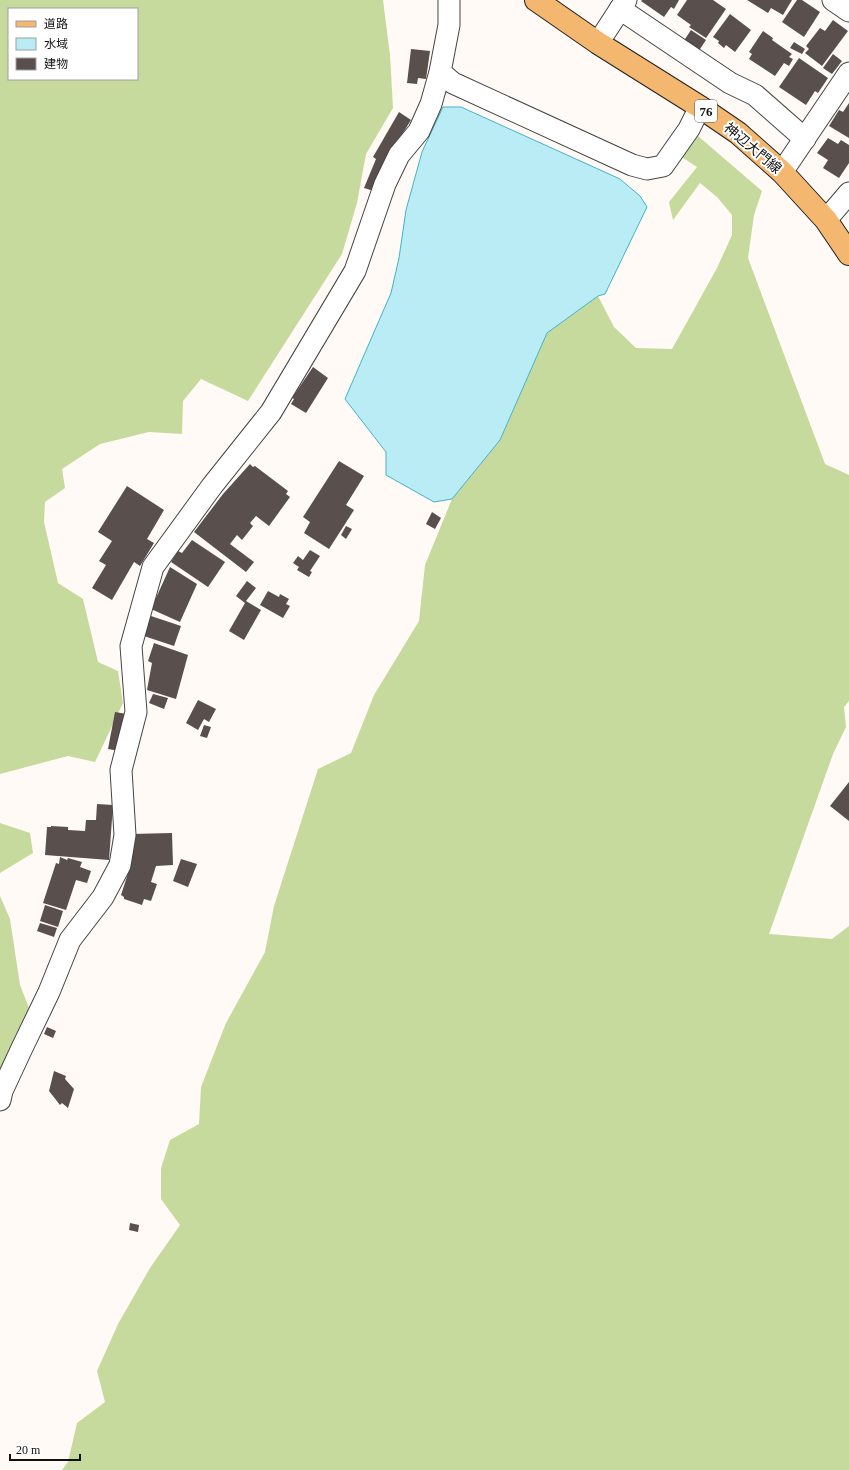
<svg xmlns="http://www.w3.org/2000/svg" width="849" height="1470" font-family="'Times New Roman','Noto Sans JP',serif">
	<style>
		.forest { fill: #c6da9d; fill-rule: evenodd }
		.water { fill: #baecf5; stroke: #43b2ca }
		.building { fill: #594f4d }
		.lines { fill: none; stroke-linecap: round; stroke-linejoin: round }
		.street-casing { stroke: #444; stroke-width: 23 }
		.primary-casing { stroke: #222; stroke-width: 24 }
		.street { stroke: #fff; stroke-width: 21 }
		.primary { stroke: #f4b76f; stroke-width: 22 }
		.labels { text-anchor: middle; stroke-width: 4; stroke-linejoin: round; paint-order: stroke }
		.shield { fill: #fff; stroke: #585858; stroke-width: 1 }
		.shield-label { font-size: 13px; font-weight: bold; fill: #111 }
		.street-label { font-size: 14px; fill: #111; stroke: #fff }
	</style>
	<rect width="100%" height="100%" fill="#fffaf5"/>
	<g class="forest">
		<path d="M 0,0 L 383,0 L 390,55 L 393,108 L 366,154 L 357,203 L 342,254 L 248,401 L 201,379 L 183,401 L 182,434 L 149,432 L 100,444 L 62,469 L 65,488 L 45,502 L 44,522 L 58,583 L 83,599 L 98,662 L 118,671 L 123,703 L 95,762 L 68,756 L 0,774 ZM 9,9 L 137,9 L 137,79 L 9,79 Z"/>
		<polygon points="698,136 762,191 754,215 748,258 825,464 849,475 849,701 844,707 846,727 833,754 769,934 832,939 849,926 849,1470 62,1470 68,1462 77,1423 105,1402 97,1371 118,1324 150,1268 180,1225 161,1199 161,1168 170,1140 199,1124 201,1087 226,1023 265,952 274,906 318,769 351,753 374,695 419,621 425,565 452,499 500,440 547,333 598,296 614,327 636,348 672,349 717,268 732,235 732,215 717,197 700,183 673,220 669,202 697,167 680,156"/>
		<polygon points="0,823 30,833 33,853 0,873"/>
		<polygon points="0,896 10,919 20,985 29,1008 0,1072"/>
	</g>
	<polygon class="water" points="443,107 461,107 620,179 640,196 647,207 605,294 598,296 547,333 500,440 452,499 434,502 386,475 386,452 345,399 391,293 399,258 406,210 422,152"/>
	<g class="building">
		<polygon points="642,0 679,0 674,9 671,7 664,17 641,1"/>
		<polygon points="687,0 713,0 726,9 706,38 689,27 691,25 677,15"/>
		<polygon points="747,0 792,0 783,15 771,8 768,13"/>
		<polygon points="797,0 802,0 820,12 804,37 782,22"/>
		<polygon points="730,14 751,30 735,52 726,45 724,48 718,43 719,41 713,37"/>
		<polygon points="833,20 848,31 822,66 805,53 809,49 806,46 820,28 825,31"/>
		<polygon points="691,30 706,40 698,52 683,42"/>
		<polygon points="763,31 773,38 772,40 792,54 789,57 793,59 789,66 784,63 775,76 749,59 752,54 749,52"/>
		<polygon points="794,42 805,49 802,54 790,48"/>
		<polygon points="411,49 430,51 426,79 418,78 417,84 407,83"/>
		<polygon points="833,54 842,61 832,74 823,68"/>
		<polygon points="799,58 828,78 818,93 815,91 806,105 779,87"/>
		<polygon points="849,103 849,138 829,126 839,110 843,112"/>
		<polygon points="399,112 411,120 385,162 374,191 364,188 376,159 373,157"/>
		<polygon points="828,138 838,144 841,140 849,145 849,163 839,178 823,168 828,160 817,153"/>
		<polygon points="313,367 328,378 306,413 291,404 294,399 292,398"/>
		<polygon points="339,461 364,476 346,505 354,510 329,549 304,533 310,522 303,517"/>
		<polygon points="250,464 253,467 255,466 288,491 286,494 290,497 269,526 256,516 250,523 253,526 242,540 237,535 230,544 254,562 246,572 194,532 223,494"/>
		<polygon points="127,486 164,510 147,539 154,543 140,566 134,562 112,600 92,588 106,565 99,561 112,541 98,532"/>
		<polygon points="432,512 441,518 435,529 426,524"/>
		<polygon points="346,526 352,529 346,539 341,535"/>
		<polygon points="192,540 225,562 208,587 171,562 178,551 182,553"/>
		<polygon points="310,550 320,556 310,571 312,572 309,577 297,570 299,567 293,563 298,556 303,560"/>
		<polygon points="170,567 197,584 180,622 151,609"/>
		<polygon points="247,581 256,588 246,601 261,610 244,640 229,631 245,603 236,596"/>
		<polygon points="268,591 279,597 280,594 289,599 286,604 290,606 283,618 260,605"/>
		<polygon points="148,615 181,626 174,646 141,635"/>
		<polygon points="154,643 188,655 176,699 147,690 152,663 148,661"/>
		<polygon points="153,694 168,698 164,709 149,703"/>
		<polygon points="198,700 216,709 209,722 204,719 198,730 186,723"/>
		<polygon points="115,712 127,714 120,751 108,749"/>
		<polygon points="204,725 211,727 207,738 200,736"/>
		<polygon points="849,782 849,821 830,806"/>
		<polygon points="97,804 113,805 109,860 45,855 47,827 51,827 51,826 68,827 68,830 85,831 86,820 96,820"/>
		<polygon points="172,833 173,865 156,866 151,882 157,884 151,901 144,899 142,905 124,899 124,897 121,895 132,861 131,834"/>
		<polygon points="60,857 67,860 68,858 82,862 80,867 91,871 87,883 76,880 66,910 43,903 56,863 59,864"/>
		<polygon points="181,859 197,864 188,887 173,881"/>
		<polygon points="45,905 63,911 58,927 40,921"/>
		<polygon points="40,923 57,928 54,937 37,931"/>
		<polygon points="47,1027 56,1031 53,1038 44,1034"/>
		<polygon points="54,1071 66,1076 65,1079 74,1089 68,1108 62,1103 60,1105 49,1091"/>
		<polygon points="130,1223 139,1225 138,1232 129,1230"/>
	</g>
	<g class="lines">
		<g class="street-casing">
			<g id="street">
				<polyline points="833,0 849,11"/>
				<polyline points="620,9 730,83 755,95 805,139"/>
				<polyline points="598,43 626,0"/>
				<polyline points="440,72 453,83 632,165 647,169 663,166 689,129 700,107"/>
				<polyline points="782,172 849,73"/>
				<polyline points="826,220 849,193"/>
				<polyline points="0,1100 2,1091 22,1048 49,992 70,940 103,897 120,865 125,835 121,770 136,712 131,646 153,567 212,486 271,412 355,271 385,184 399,155 419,131 431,104 440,72 449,25 449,0"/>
			</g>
		</g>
		<g class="primary-casing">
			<polyline id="primary" points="536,0 598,43 700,107 738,133 782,172 826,220 849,254"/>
		</g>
		<use href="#street" class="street"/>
		<use href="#primary" class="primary"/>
	</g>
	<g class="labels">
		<rect class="shield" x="695" y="100" width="22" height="22" rx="3"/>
		<g class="shield-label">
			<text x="706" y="116">76</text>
		</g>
		<g class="street-label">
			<text transform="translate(753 148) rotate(40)" y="5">神辺大門線</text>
		</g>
	</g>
	<rect x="8" y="8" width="130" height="72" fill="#ffffff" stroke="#a0a0a0"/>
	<rect x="16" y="21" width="20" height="6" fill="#f4b76f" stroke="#a0a0a0"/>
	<text x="44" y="28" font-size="12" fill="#111111">道路</text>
	<rect x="16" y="38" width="20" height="12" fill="#baecf5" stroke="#a0a0a0"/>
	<text x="44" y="48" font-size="12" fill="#111111">水域</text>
	<rect x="16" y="58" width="20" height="12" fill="#594f4d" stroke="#a0a0a0"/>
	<text x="44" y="68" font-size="12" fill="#111111">建物</text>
	<path d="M10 1454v6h70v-6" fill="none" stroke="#111111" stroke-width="2"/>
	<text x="16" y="1454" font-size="12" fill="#111111" stroke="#ffffff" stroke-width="3" paint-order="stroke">20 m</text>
</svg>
